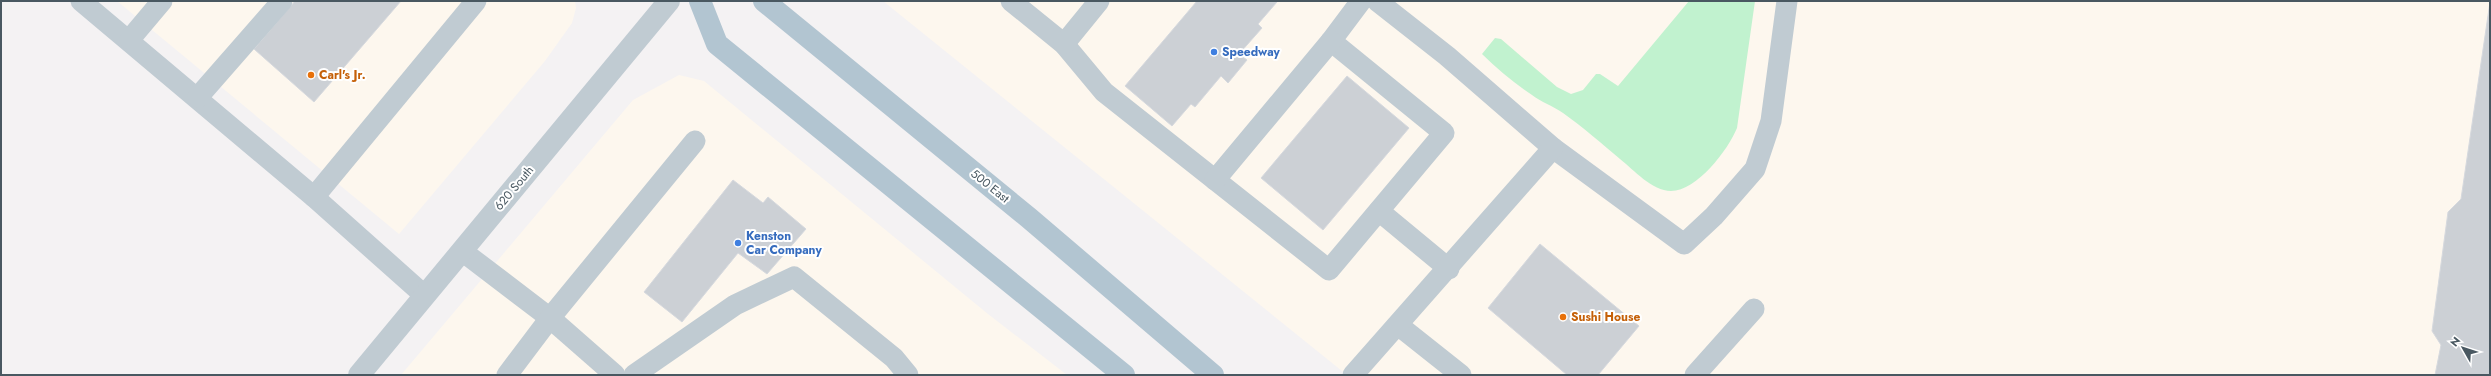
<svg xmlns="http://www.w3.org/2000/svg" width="2491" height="376" font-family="Jost,sans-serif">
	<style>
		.commercial { fill: #fdf7ee }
		.green { fill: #c1f2cf }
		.building { fill: #ccd0d5; stroke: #d6d9de }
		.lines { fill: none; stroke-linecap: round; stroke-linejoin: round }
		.lane { stroke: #c0cbd2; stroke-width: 21 }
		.street { stroke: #c0cbd2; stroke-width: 22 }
		.primary { stroke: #b2c5d1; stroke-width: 22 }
		.shop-dot { fill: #3f7fe0; stroke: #fff; stroke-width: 1.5 }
		.food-dot { fill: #e8710a; stroke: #fff; stroke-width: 1.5 }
		.labels { text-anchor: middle; stroke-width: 4; stroke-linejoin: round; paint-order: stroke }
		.shop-label { font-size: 12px; font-weight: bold; fill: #366cbe; stroke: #fff; text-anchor: start }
		.food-label { font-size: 12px; font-weight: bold; fill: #c56008; stroke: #fff; text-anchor: start }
		.street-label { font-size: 12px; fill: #495861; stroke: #fff }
	</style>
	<rect width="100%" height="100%" fill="#f4f2f3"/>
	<g class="commercial">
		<polygon points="117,1 575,1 576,8 572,23 545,61 399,234"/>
		<polygon points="883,1 2490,1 2490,375 1347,375"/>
		<polygon points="679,75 704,81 988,314 1067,375 401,375 633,100"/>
	</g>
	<path class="green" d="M 1689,1 L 1755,1 L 1737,128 C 1728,150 1697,191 1671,191 C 1652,191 1634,170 1620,159 C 1602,144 1583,127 1563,113 C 1553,106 1541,102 1532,95 C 1514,83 1497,69 1482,54 L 1495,38 L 1501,39 L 1557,87 L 1571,94 L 1583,90 L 1596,74 L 1600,74 L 1618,86 Z"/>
	<g class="building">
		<polygon points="295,1 401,1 314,102 254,49"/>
		<polygon points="1197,1 1277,2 1258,24 1262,28 1239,54 1247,60 1228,83 1221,76 1195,107 1191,104 1172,126 1125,86"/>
		<polygon points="2490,2 2490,375 2435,375 2441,345 2432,331 2448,212 2461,199"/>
		<polygon points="1347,76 1409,128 1323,230 1261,178"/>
		<polygon points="733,180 763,203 768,197 806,229 767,274 738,253 682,322 644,292"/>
		<polygon points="1540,244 1639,326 1598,375 1567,375 1488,308"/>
	</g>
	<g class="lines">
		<g class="lane">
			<polyline points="81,1 314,197 424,295"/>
			<polyline points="1011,1 1064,44 1104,92 1329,270 1444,133 1331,41 1361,1"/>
			<polyline points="1377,1 1447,56 1553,148 1684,244 1714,216 1755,169 1771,121 1787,1"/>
			<polyline points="130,39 162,1"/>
			<polyline points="1064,44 1099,1"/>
			<polyline points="198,97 282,1"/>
			<polyline points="1215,180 1331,41"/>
			<polyline points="314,197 476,1"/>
			<polyline points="1379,211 1449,269"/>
			<polyline points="462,251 550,318 695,141"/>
			<polyline points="1398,325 1461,375"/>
			<polyline points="507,375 550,318 615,375"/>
			<polyline points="634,375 735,305 794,277 894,358 908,375"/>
			<polyline points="1353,375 1553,148"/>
			<polyline points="1695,375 1754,309"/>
		</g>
		<polyline class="street" points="359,375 669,1"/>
		<g class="primary">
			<polyline points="700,1 717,44 1124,375"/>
			<polyline points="764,1 1029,218 1213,375"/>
		</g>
	</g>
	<g class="shop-dot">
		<circle cx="1214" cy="52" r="4"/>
		<circle cx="738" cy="243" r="4"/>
	</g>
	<g class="food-dot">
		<circle cx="311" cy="75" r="4"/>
		<circle cx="1563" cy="317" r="4"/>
	</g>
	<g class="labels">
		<g class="shop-label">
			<text x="1222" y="56">Speedway</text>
			<text x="746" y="240">Kenston<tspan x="746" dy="14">Car Company</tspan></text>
		</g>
		<g class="food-label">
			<text x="319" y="79">Carl's Jr.</text>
			<text x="1571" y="321">Sushi House</text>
		</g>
		<g class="street-label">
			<text transform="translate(990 186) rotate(39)" y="4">500 East</text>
			<text transform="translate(514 188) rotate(-50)" y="4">620 South</text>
		</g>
	</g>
	<rect width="2491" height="376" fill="none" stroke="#495861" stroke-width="4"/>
	<g transform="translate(2463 348) rotate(309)" stroke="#ffffff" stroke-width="3" paint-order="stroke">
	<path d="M0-3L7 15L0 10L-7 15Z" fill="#495861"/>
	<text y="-6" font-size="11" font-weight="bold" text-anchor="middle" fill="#495861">N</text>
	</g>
</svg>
